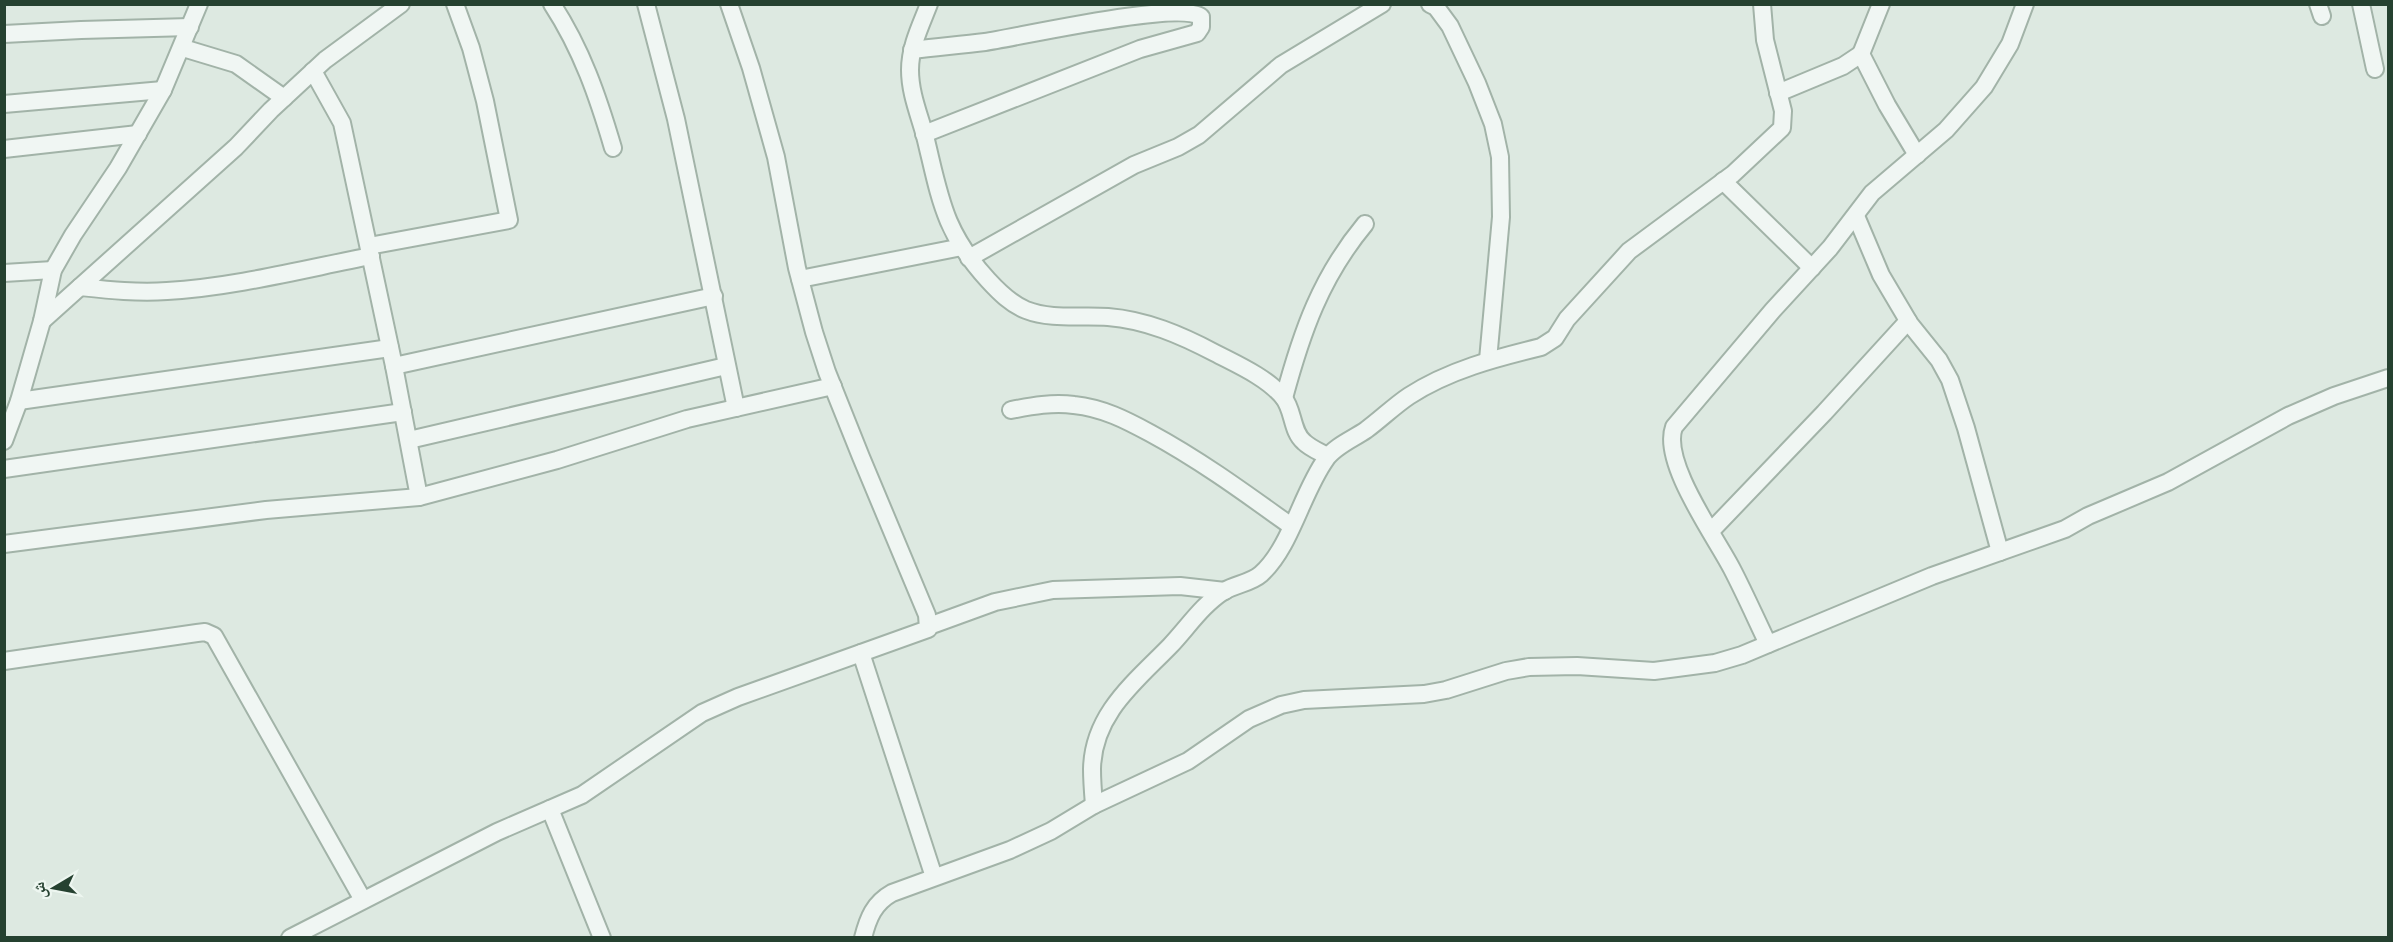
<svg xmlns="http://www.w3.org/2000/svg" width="2393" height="942" font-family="'Archivo Narrow','Noto Naskh Arabic',sans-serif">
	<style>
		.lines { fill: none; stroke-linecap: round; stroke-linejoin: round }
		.minor-casing { stroke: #a2b3a8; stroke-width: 20 }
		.minor { stroke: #f0f6f3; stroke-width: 16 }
	</style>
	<rect width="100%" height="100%" fill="#dde9e1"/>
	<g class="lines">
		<g class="minor-casing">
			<g id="minor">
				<path d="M 552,4 C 582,50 598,97 613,148"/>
				<polyline points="646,4 676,119 736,408"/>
				<path d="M 929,4 C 921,25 910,46 910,70 C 910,93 919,114 925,136 C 940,197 943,231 988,280 C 999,292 1011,304 1026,310 C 1051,320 1082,315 1108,317 C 1146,320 1181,335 1215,353 C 1238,365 1266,377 1283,397 C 1294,410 1291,431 1304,442 C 1310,448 1320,452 1327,456"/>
				<polyline points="1430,4 1436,7 1450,26 1477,83 1493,124 1500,157 1501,217 1488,360"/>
				<polyline points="2318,4 2322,16"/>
				<polyline points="2361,4 2375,69"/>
				<polyline points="4,34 81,30 190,27"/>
				<polyline points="183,48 236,64 284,98"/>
				<path d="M 912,50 C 936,47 961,45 985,42 C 1019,37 1180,0 1201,17 L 1201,27 L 1197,33 L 1140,49 L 924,134"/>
				<polyline points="1861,54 1881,4"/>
				<polyline points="313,71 342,123 394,366 419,497"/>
				<polyline points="1778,93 1843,66 1861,54 1887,105 1917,155"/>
				<polyline points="4,104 163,90"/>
				<polyline points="4,149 138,134"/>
				<polyline points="1723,181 1812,268"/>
				<polyline points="1856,216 1881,275 1910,324 1939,360 1950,380 1966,428 2000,552"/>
				<polyline points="369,246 509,220 485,101 471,48 455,4"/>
				<polyline points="969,258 1134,165 1178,147 1199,135 1281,65 1382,4"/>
				<polyline points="4,273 53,270"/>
				<polyline points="800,279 962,247"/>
				<path d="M 80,287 C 109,290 137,293 167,291 C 235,287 304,269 371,256"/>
				<polyline points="42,321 236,147 271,110 325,60 401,4"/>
				<polyline points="394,366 714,296"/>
				<path d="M 1284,398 C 1302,331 1321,277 1365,224"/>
				<polyline points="19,401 390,348"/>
				<path d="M 1011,410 C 1032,406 1053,402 1074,405 C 1103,408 1126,420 1150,433 C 1200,460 1245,493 1291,526"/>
				<polyline points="409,440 726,366"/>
				<polyline points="4,441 19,401 42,321 53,270 73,235 118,168 163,90 199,4"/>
				<polyline points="4,469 403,412"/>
				<polyline points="1711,531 1824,413 1908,321"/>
				<polyline points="4,544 266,510 419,497 557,460 687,419 833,386"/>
				<polyline points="929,626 995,602 1053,590 1180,586 1225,591"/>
				<path d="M 1768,644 C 1756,619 1745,594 1732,569 C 1715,536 1661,462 1674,427 L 1773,310 L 1830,248 L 1872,193 L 1946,130 L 1984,87 L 2010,44 L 2025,4"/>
				<polyline points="861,653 934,877"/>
				<polyline points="4,661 197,633 205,632 214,636 363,900"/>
				<path d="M 1094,805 C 1093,793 1092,781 1092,769 C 1093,714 1135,682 1170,646 C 1188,627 1202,605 1224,591 C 1236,584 1251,583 1261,574 C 1291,547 1302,492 1326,459 C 1335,446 1353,439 1366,430 C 1381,419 1394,406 1409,396 C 1449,370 1496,358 1541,347 L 1555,338 L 1567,319 L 1629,251 L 1733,174 L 1782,128 L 1783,111 L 1765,40 L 1762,4"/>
				<polyline points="550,809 602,938"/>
				<polyline points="290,938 497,832 582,795 702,713 738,697 928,629 927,615 861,457 827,372 814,332 797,268 776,157 751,68 729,4"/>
				<path d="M 863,938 C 868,918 874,903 892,893 L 1010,850 L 1051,831 L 1094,805 L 1188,761 L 1249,719 L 1281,705 L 1304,700 L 1424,694 L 1446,690 L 1506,671 L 1529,667 L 1577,666 L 1654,671 L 1715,663 L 1742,655 L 1932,576 L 2065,529 L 2088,516 L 2168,482 L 2288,416 L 2334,396 L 2388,378"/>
			</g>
		</g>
		<use href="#minor" class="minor"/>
	</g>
	<rect width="2393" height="942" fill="none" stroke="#254130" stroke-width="12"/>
	<g transform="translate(54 888) rotate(260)" stroke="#edf6f0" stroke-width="4.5" paint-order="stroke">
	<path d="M0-4.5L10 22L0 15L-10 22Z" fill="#254130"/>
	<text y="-9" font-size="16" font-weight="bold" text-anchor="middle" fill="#254130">ش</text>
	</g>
</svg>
